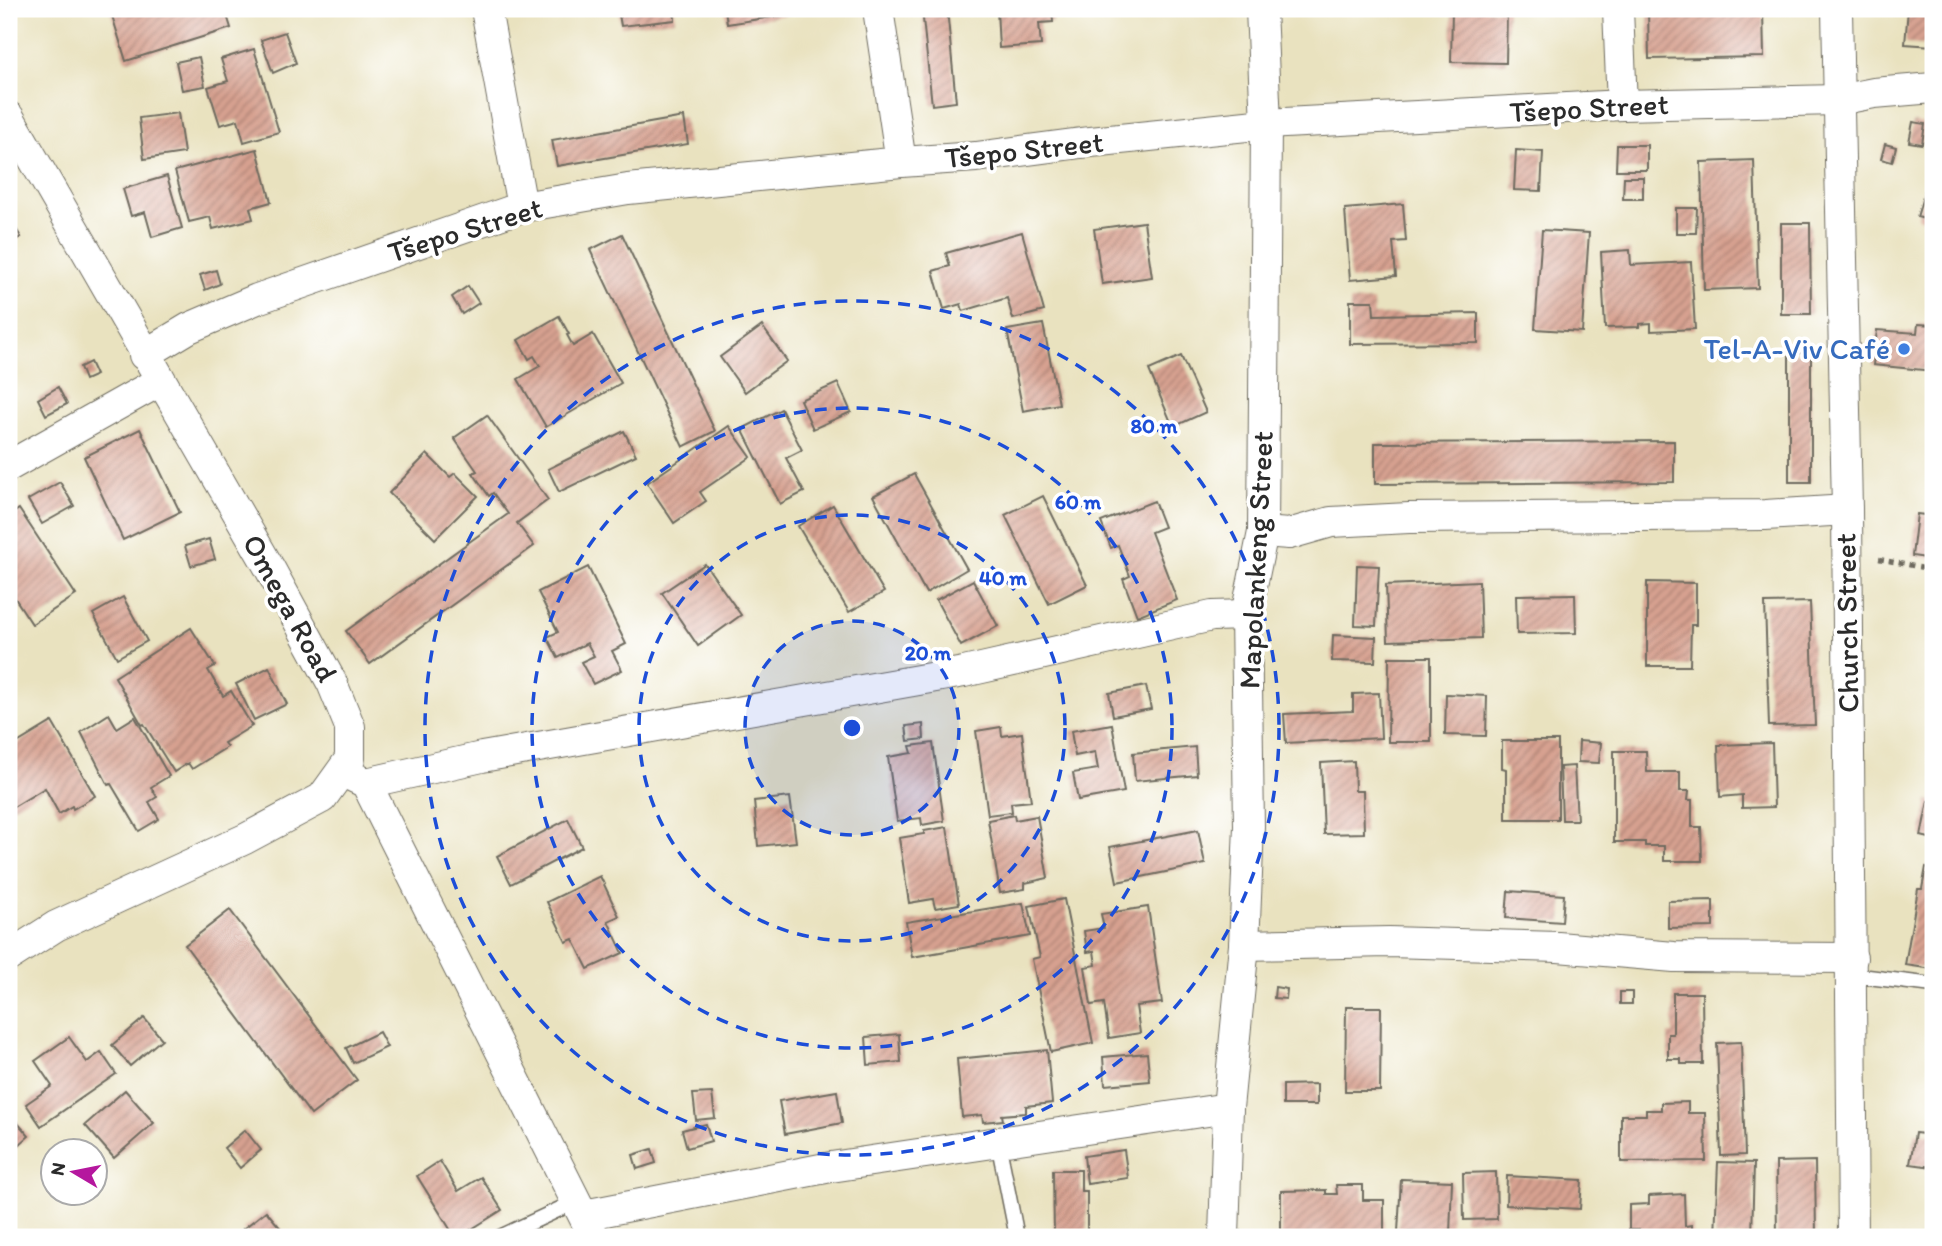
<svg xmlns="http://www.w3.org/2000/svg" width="1942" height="1246" font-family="Itim,sans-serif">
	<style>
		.building { fill: url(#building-hatch) }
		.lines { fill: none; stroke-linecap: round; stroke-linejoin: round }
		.service-casing { stroke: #6e6b5f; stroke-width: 17 }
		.minor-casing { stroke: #6e6b5f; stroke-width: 32 }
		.path { stroke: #6e6b5f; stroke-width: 4.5; stroke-dasharray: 5 5; stroke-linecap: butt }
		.service { stroke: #fff; stroke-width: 14 }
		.minor { stroke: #fff; stroke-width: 30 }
		.ring { fill: none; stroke: #1d4ed8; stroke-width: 3.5; stroke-dasharray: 12 9 }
		.shop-dot { fill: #3f7fe0; stroke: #fff; stroke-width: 2.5 }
		.labels { text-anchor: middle; stroke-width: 7; stroke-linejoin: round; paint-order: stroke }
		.street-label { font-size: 30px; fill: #2b2b2b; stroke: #fff }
		.shop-label { font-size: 30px; fill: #366cbe; stroke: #fff; text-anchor: end }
		.centre { fill: #1d4ed8; stroke: #fff; stroke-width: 3.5 }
		.ring-label { font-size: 21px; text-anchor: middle; font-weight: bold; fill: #1d4ed8; stroke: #fff; stroke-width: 7; stroke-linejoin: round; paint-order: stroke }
	</style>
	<defs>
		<pattern id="building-hatch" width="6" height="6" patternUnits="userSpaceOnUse" patternTransform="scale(1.75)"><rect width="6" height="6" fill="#d7a190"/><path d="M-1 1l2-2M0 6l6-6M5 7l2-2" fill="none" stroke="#af8376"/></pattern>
	</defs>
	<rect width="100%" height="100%" fill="#fff"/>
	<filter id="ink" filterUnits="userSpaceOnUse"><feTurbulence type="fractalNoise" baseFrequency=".0143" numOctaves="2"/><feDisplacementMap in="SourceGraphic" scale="14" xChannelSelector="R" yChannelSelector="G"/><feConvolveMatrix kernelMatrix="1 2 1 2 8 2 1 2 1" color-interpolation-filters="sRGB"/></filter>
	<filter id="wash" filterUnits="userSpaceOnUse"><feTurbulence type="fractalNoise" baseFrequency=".00686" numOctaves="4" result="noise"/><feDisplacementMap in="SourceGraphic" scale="28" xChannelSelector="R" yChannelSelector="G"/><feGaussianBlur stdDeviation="1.57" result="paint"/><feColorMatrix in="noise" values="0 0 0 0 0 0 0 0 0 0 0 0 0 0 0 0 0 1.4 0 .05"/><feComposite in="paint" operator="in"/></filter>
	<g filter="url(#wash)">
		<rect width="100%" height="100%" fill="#e9e2bf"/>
		<g id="blocks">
			<g class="building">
				<polygon points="110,9 225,9 231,28 126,61"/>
				<polygon points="618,9 674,9 675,20 621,26"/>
				<polygon points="725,9 817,9 817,10 727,24"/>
				<polygon points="922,9 947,9 956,102 932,105"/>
				<polygon points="997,9 1052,9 1053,22 1039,23 1041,45 999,48"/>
				<polygon points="1452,9 1507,9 1506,63 1451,62"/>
				<polygon points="1648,9 1763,9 1764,57 1649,59"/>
				<polygon points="1908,9 1933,9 1933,46 1905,44"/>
				<polygon points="285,32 296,63 273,73 261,40"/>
				<polygon points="254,49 279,132 244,142 238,120 220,125 208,87 228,81 221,59"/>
				<polygon points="199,57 205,86 182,90 176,62"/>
				<polygon points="178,113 184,153 144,159 139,118"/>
				<polygon points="684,117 688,144 557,166 552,140"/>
				<polygon points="1913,122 1925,124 1922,144 1909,142"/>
				<polygon points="1885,144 1896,147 1892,162 1881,159"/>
				<polygon points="1617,145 1647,145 1647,170 1616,170"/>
				<polygon points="257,149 271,202 250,208 253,219 213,229 210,217 189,222 175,171"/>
				<polygon points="1516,150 1543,152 1541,191 1514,190"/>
				<polygon points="1754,160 1758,288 1704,290 1701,162"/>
				<polygon points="167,176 182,228 152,237 145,212 131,216 123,189"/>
				<polygon points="1624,177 1643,177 1643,199 1623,199"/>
				<polygon points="1925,190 1933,192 1933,221 1917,217"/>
				<polygon points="1403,204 1406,241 1393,242 1396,276 1350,280 1345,209"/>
				<polygon points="1676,208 1697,208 1696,233 1676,233"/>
				<polygon points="1144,222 1152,277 1102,284 1094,229"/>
				<polygon points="1781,223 1810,223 1811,314 1781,314"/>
				<polygon points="13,224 21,237 9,243 9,226"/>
				<polygon points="1542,230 1589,233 1582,332 1535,329"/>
				<polygon points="1022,232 1044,311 1013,319 1007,298 963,311 961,304 944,309 933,271 950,266 946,253"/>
				<polygon points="622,234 715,431 683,447 590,250"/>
				<polygon points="1630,250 1631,265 1691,262 1695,329 1651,331 1651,323 1639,324 1639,327 1605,328 1601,252"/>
				<polygon points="216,270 220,284 205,290 200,275"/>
				<polygon points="468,286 479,303 462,314 452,297"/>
				<polygon points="1350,301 1373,301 1374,315 1478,313 1478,343 1350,344"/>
				<polygon points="559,316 569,334 567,335 573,346 593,334 621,383 546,427 518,379 540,366 534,356 529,359 518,340"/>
				<polygon points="1043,324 1059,404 1023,411 1007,330"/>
				<polygon points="1918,324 1933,325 1933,371 1873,365 1877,330 1917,333"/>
				<polygon points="762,326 787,361 745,392 720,357"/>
				<rect x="1789" y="353" width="22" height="129"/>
				<polygon points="1181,356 1206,412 1173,427 1149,370"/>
				<polygon points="90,362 96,375 85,380 80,367"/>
				<polygon points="838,383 851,412 813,429 800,400"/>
				<polygon points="58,387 67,404 46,415 38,399"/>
				<polygon points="781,409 802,450 786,458 804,492 780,504 742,429"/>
				<polygon points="487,415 548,500 517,523 534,546 370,664 346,631 508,514 493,493 489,496 473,473 477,471 454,438"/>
				<polygon points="729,426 751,457 700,492 706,501 674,523 647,483"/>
				<polygon points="140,429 180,512 123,540 84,457"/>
				<polygon points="624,431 636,455 559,492 548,469"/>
				<polygon points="1674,441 1674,482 1375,484 1375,443"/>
				<polygon points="427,454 450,477 455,473 478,496 435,539 389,493"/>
				<polygon points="914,474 967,569 926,593 873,496"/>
				<polygon points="60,482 74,506 42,524 28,500"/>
				<polygon points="1043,496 1087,585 1049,604 1005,515"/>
				<polygon points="1154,501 1164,527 1151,532 1177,600 1137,616 1123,579 1130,576 1118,545 1111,548 1101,522"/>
				<polygon points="833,505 884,592 849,612 798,526"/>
				<polygon points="19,509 76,595 32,624 9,589 9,516"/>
				<polygon points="1917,514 1933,516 1933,559 1912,556"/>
				<polygon points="209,539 215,559 191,566 185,546"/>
				<polygon points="705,564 741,615 698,646 662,593"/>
				<polygon points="1357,565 1379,566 1376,626 1355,625"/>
				<polygon points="588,567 626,644 612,651 622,670 593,684 581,662 594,656 587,643 558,658 547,637 558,632 538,592"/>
				<polygon points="973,580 998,626 961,646 936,600"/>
				<polygon points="1479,581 1481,638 1388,641 1386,585"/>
				<polygon points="1647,582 1696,583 1696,625 1691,625 1690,666 1647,666"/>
				<polygon points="1575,594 1576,633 1517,634 1516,595"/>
				<polygon points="123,597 147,641 117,658 93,614"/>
				<polygon points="1810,602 1815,725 1769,726 1765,603"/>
				<polygon points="191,628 215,666 208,670 223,696 231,691 252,726 224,743 227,747 192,769 188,763 174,772 144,724 142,725 115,677"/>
				<polygon points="1333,635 1376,637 1375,662 1332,661"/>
				<polygon points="1389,657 1431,657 1431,742 1388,742"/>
				<polygon points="269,667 287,704 254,720 236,684"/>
				<polygon points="1146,686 1151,709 1113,716 1109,693"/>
				<polygon points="1379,693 1381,738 1286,743 1284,714 1353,711 1353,694"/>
				<polygon points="1446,694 1487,696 1486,736 1445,735"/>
				<polygon points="109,714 117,728 135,717 169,776 151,787 157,797 149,802 159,819 139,831 111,784 108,785 81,732"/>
				<polygon points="52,722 95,796 73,809 72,806 59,814 45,788 10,809 9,748"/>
				<polygon points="923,724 924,739 908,741 906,726"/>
				<polygon points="1112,724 1124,792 1078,800 1073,773 1098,769 1095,752 1075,756 1071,731"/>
				<polygon points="1001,727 1002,736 1022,733 1031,801 1011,803 1012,812 988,815 976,731"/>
				<polygon points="1502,741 1558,741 1558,819 1506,819 1506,769 1502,768"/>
				<polygon points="1579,741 1601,743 1599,763 1578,762"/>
				<polygon points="933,743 944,821 922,825 921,818 897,821 888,757 912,753 910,746"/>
				<polygon points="1772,743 1774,807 1742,808 1742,795 1720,797 1718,745"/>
				<polygon points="1195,747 1197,775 1135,781 1133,753"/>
				<polygon points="1614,751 1646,751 1647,772 1680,772 1680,791 1689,791 1688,800 1692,800 1692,827 1701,827 1702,861 1664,861 1664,846 1645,846 1645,842 1614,842"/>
				<polygon points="1354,761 1355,791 1363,791 1364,833 1324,834 1321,763"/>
				<polygon points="1574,766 1577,820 1562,820 1560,767"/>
				<polygon points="790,797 796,842 758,846 754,801"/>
				<polygon points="1928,801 1933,802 1933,839 1921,836"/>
				<polygon points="1014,815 1015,820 1037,816 1048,878 1025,883 1025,889 1000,893 988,820"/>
				<polygon points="568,819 582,847 511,884 497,856"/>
				<polygon points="947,827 959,904 935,908 933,899 909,903 899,838 924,834 924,831"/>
				<polygon points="1198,830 1205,864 1117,882 1110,847"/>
				<polygon points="1926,867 1933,869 1933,969 1905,965 1918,889 1922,889"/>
				<polygon points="600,876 619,916 608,921 623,953 588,969 573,939 566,942 547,902"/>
				<polygon points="1508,891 1564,895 1562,922 1506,918"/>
				<polygon points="1064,899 1093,1043 1051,1052 1032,959 1040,957 1029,906"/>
				<polygon points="1713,900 1713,927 1668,928 1668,901"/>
				<polygon points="1023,903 1030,936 912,957 906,922"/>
				<polygon points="1148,907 1162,1003 1136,1006 1140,1033 1109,1038 1104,1003 1091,1005 1085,967 1096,965 1094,951 1087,952 1084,931 1104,928 1101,914"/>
				<polygon points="230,910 357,1080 311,1115 185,945"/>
				<polygon points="1275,987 1287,989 1286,999 1274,998"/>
				<rect x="1620" y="992" width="12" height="12"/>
				<polygon points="1673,993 1702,993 1703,1064 1681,1064 1681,1059 1668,1059 1668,1034 1673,1034"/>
				<polygon points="1346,1007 1381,1007 1380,1091 1345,1091"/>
				<polygon points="144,1018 162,1039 130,1066 112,1045"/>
				<polygon points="379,1032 387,1047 353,1063 346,1048"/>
				<polygon points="899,1034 901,1062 868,1065 866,1037"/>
				<polygon points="69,1037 87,1062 101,1052 116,1074 41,1126 26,1104 52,1086 35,1061"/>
				<polygon points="1741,1042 1745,1155 1721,1156 1717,1043"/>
				<polygon points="1047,1050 1052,1103 1026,1106 1026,1113 1002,1115 1003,1120 983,1122 982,1115 962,1117 957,1059"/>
				<polygon points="1147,1053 1150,1081 1105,1085 1103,1057"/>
				<polygon points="1317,1084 1317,1105 1283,1105 1283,1085"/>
				<polygon points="125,1090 154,1123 114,1158 85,1125"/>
				<polygon points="837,1091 842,1123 785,1134 779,1101"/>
				<polygon points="712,1093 715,1118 696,1120 693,1094"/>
				<polygon points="1688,1102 1688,1113 1705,1113 1706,1161 1621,1162 1621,1115 1646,1115 1646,1110 1661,1110 1661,1103"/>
				<polygon points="9,1113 29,1136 9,1154"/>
				<polygon points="706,1124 711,1141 687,1148 682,1130"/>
				<polygon points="245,1130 261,1150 240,1168 224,1148"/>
				<polygon points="1915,1133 1933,1135 1933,1167 1910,1164"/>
				<polygon points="652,1149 656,1163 637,1169 633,1155"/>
				<polygon points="1124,1150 1128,1178 1087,1184 1084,1156"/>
				<polygon points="440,1161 458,1191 481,1177 502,1210 459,1237 455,1237 417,1176"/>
				<polygon points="1815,1161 1816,1237 1777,1237 1776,1162"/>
				<polygon points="1718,1162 1754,1163 1752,1237 1715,1237"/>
				<polygon points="1053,1170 1081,1170 1081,1191 1087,1191 1087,1232 1054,1233"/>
				<polygon points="1496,1172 1497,1219 1464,1220 1463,1173"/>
				<polygon points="1507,1176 1582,1180 1580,1209 1506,1205"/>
				<polygon points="1401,1179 1452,1181 1450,1234 1398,1232"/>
				<polygon points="1336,1185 1363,1185 1363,1200 1384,1200 1384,1231 1367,1231 1367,1237 1281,1237 1281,1191 1326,1190 1326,1194 1337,1194"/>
				<polygon points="1684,1194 1685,1226 1692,1225 1692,1237 1639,1237 1639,1230 1629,1230 1629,1205 1649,1204 1649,1196"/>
				<polygon points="266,1211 288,1237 250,1237 243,1229"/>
			</g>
		</g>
	</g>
	<g filter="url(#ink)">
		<use href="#blocks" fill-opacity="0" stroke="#6e6b5f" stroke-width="2"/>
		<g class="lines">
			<g class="service-casing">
				<g id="service">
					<polyline points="1852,975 1933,985"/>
					<polyline points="998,1142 1017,1237"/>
					<polyline points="500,1237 577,1201"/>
				</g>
			</g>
			<g class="minor-casing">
				<g id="minor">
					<polyline points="486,9 522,207"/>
					<polyline points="878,9 901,162"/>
					<polyline points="1618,9 1622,105"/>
					<polyline points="1837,9 1847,510 1853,1237"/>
					<polyline points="9,117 269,567 332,683 350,727 350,759 322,798 245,839 56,926 9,956"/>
					<polyline points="144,355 189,328 257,299 522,207 628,189 901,162 976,157 1081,143 1266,124 1622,105 1838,100 1874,93 1933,88"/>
					<polyline points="9,466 160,381"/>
					<polyline points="1263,532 1289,534 1331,522 1409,518 1765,515 1847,510"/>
					<polyline points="347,774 366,783 594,1237"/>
					<polyline points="366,783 482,757 964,672 1212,616 1246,615"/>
					<polyline points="1244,945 1389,942 1558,947 1674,957 1852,958"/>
					<polyline points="584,1215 831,1167 1228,1108"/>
					<polyline points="1224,1237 1228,1108 1244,945 1249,826 1246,615 1263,532 1266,124 1261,9"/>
				</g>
			</g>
			<polyline class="path" points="1879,559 1933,570"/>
			<use href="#service" class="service"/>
			<use href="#minor" class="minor"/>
		</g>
	</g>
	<circle cx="852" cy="728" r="107" fill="#1d4ed8" fill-opacity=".12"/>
	<g class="ring">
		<circle cx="852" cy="728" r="107"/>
		<circle cx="852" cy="728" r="213"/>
		<circle cx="852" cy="728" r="320"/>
		<circle cx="852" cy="728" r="427"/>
	</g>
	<circle class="shop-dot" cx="1904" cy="349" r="7"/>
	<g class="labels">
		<g class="street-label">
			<text transform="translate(1589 108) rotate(-3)" y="10">Tšepo Street</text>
			<text transform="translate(1024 150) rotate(-6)" y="10">Tšepo Street</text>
			<text transform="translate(465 230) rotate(-17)" y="10">Tšepo Street</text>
			<text transform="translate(1256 560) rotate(-87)" y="10">Mapolankeng Street</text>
			<text transform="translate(290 608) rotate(61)" y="10">Omega Road</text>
			<text transform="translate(1847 623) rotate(-91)" y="10">Church Street</text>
		</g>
		<g class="shop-label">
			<text x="1890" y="359">Tel-A-Viv Café</text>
		</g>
	</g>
	<circle cx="852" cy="728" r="10" class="centre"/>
	<g class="ring-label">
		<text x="1154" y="433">80 m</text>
		<text x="1078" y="509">60 m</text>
		<text x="1003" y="585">40 m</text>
		<text x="928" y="660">20 m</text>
	</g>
	<rect width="1942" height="1246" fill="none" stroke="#fff" stroke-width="35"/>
	<g transform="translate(74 1172) rotate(280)"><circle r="33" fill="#ffffff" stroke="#aaaaaa" stroke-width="2"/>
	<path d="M0-5L12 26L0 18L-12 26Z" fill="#b5179e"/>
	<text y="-10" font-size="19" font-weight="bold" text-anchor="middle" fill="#2b2b2b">N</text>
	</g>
</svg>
